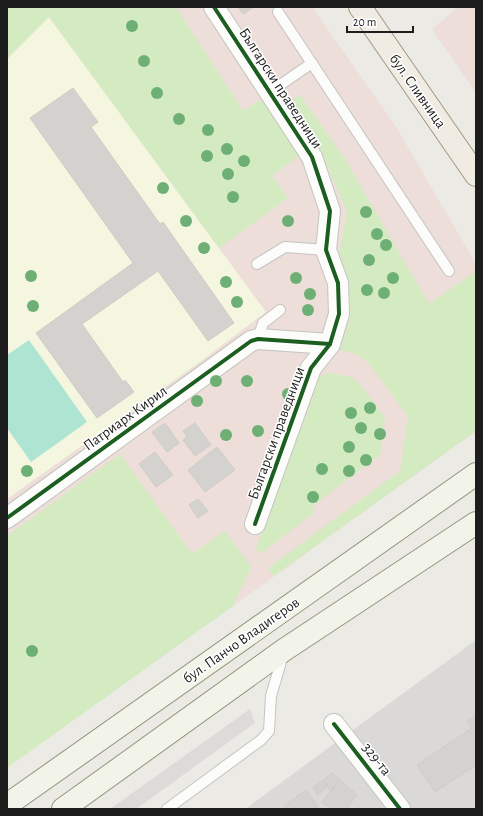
<svg xmlns="http://www.w3.org/2000/svg" width="483" height="816" font-family="'Alegreya Sans',sans-serif">
	<style>
		.residential { fill: #dad9d7 }
		.commercial { fill: #eeded9 }
		.education { fill: #f4f6df }
		.grass { fill: #d4ebc2 }
		.pitch { fill: #aee5d2 }
		.parking { fill: #dcdbd9 }
		.building { fill: #d3d2ce; stroke: #cfccc6 }
		.lines { fill: none; stroke-linecap: round; stroke-linejoin: round }
		.lane-casing { stroke: #c4c4c1; stroke-width: 12 }
		.street-casing { stroke: #c4c4c1; stroke-width: 22 }
		.secondary-casing { stroke: #92967c; stroke-width: 24 }
		.primary-casing { stroke: #a19981; stroke-width: 24 }
		.lane { stroke: #fcfcfb; stroke-width: 10 }
		.street { stroke: #fcfcfb; stroke-width: 20 }
		.secondary { stroke: #f2f3e9; stroke-width: 22 }
		.primary { stroke: #f0ece3; stroke-width: 22 }
		.cycleway-casing { stroke: #fff; stroke-width: 6 }
		.cycleway { stroke: #1b5e20; stroke-width: 4 }
		.tree { fill: #6eaf75 }
		.labels { text-anchor: middle; stroke-width: 3; stroke-linejoin: round; paint-order: stroke }
		.street-label { font-size: 15px; fill: #1d1d1d; stroke: #fff }
	</style>
	<rect width="100%" height="100%" fill="#ebeae5"/>
	<polygon class="residential" points="476,640 476,809 245,809"/>
	<g class="commercial">
		<polygon points="7,7 312,7 395,125 476,264 476,431 233,606 7,765"/>
		<polygon points="459,7 476,7 476,93 432,29"/>
	</g>
	<polygon class="education" points="49,17 266,312 200,362 7,499 7,59"/>
	<g class="grass">
		<polygon points="7,7 176,7 243,111 263,98 300,155 272,176 288,198 219,248 49,17 7,59"/>
		<polygon points="300,95 345,159 429,304 476,271 476,431 274,576 268,568 400,471 408,416 369,364 359,355 340,350 350,318 349,282 339,253 347,212 321,151 289,102"/>
		<polygon points="330,373 351,377 359,383 385,418 380,455 311,507 315,512 260,554 256,548 297,429 301,430 319,377"/>
		<polygon points="120,454 192,554 225,531 251,567 233,606 7,768 7,536"/>
	</g>
	<polygon class="pitch" points="29,340 87,422 31,462 7,428 7,355"/>
	<polygon class="parking" points="250,709 255,723 136,809 110,809"/>
	<g class="building">
		<polygon points="238,7 254,7 243,14"/>
		<polygon points="73,88 98,122 91,127 160,224 163,222 234,323 208,341 158,271 82,324 123,382 125,380 134,392 97,418 36,333 133,263 30,118"/>
		<polygon points="165,423 179,443 167,452 152,432"/>
		<polygon points="195,423 211,445 195,456 183,440 187,437 183,431"/>
		<polygon points="217,447 235,470 205,492 188,470"/>
		<polygon points="155,452 173,475 156,487 139,464"/>
		<polygon points="198,499 208,511 198,518 189,505"/>
		<polygon points="476,715 476,765 435,792 417,765 472,728 467,721"/>
		<polygon points="332,773 340,780 331,791 322,781"/>
		<polygon points="340,780 357,795 346,809 343,809 339,805 335,809 331,809 322,802"/>
		<polygon points="322,781 327,786 318,795 313,788"/>
		<polygon points="306,790 319,809 287,809 284,806"/>
	</g>
	<g class="lines">
		<g class="lane-casing">
			<g id="lane">
				<polyline points="278,12 449,271"/>
				<polyline points="270,92 312,63"/>
				<polyline points="257,264 285,247 326,250"/>
				<polyline points="258,339 263,323 280,310"/>
				<polyline points="167,809 261,740 269,731 271,696 283,655"/>
			</g>
		</g>
		<g class="street-casing">
			<g id="street">
				<polyline points="214,7 312,157 330,211 326,250 338,283 339,314 330,344 311,368 255,524"/>
				<polyline points="7,518 251,341 258,339 330,344"/>
				<polyline points="334,724 400,809"/>
			</g>
		</g>
		<g class="secondary-casing">
			<g id="secondary">
				<polyline points="7,805 476,474"/>
				<polyline points="63,809 284,650 476,523"/>
			</g>
		</g>
		<g class="primary-casing">
			<polyline id="primary" points="360,7 476,175"/>
		</g>
		<use href="#lane" class="lane"/>
		<use href="#street" class="street"/>
		<use href="#secondary" class="secondary"/>
		<use href="#primary" class="primary"/>
		<g class="cycleway-casing">
			<g id="cycleway">
				<polyline points="214,7 312,157 330,211 326,250 338,283 339,314 330,344 311,368 255,524"/>
				<polyline points="7,518 251,341 258,339 330,344"/>
				<polyline points="334,724 400,809"/>
			</g>
		</g>
		<use href="#cycleway" class="cycleway"/>
	</g>
	<g class="tree">
		<circle cx="132" cy="26" r="6"/>
		<circle cx="144" cy="61" r="6"/>
		<circle cx="157" cy="93" r="6"/>
		<circle cx="179" cy="119" r="6"/>
		<circle cx="208" cy="130" r="6"/>
		<circle cx="227" cy="149" r="6"/>
		<circle cx="207" cy="156" r="6"/>
		<circle cx="244" cy="161" r="6"/>
		<circle cx="228" cy="174" r="6"/>
		<circle cx="163" cy="188" r="6"/>
		<circle cx="233" cy="197" r="6"/>
		<circle cx="366" cy="212" r="6"/>
		<circle cx="186" cy="221" r="6"/>
		<circle cx="288" cy="221" r="6"/>
		<circle cx="377" cy="234" r="6"/>
		<circle cx="386" cy="245" r="6"/>
		<circle cx="204" cy="248" r="6"/>
		<circle cx="369" cy="260" r="6"/>
		<circle cx="31" cy="276" r="6"/>
		<circle cx="296" cy="278" r="6"/>
		<circle cx="393" cy="278" r="6"/>
		<circle cx="226" cy="282" r="6"/>
		<circle cx="367" cy="290" r="6"/>
		<circle cx="384" cy="293" r="6"/>
		<circle cx="310" cy="294" r="6"/>
		<circle cx="237" cy="302" r="6"/>
		<circle cx="33" cy="306" r="6"/>
		<circle cx="308" cy="310" r="6"/>
		<circle cx="216" cy="381" r="6"/>
		<circle cx="247" cy="381" r="6"/>
		<circle cx="288" cy="394" r="6"/>
		<circle cx="197" cy="401" r="6"/>
		<circle cx="370" cy="408" r="6"/>
		<circle cx="351" cy="413" r="6"/>
		<circle cx="361" cy="428" r="6"/>
		<circle cx="258" cy="431" r="6"/>
		<circle cx="380" cy="434" r="6"/>
		<circle cx="226" cy="435" r="6"/>
		<circle cx="349" cy="447" r="6"/>
		<circle cx="366" cy="460" r="6"/>
		<circle cx="322" cy="469" r="6"/>
		<circle cx="27" cy="471" r="6"/>
		<circle cx="349" cy="471" r="6"/>
		<circle cx="313" cy="497" r="6"/>
		<circle cx="32" cy="651" r="6"/>
	</g>
	<g class="labels">
		<g class="street-label">
			<text transform="translate(281 88) rotate(57)" y="5">Български праведници</text>
			<text transform="translate(418 91) rotate(55)" y="5">бул. Сливница</text>
			<text transform="translate(125 418) rotate(-36)" y="5">Патриарх Кирил</text>
			<text transform="translate(276 433) rotate(-70)" y="5">Български праведници</text>
			<text transform="translate(241 640) rotate(-35)" y="5">бул. Панчо Владигеров</text>
			<text transform="translate(377 759) rotate(52)" y="5">329-та</text>
		</g>
	</g>
	<rect width="483" height="816" fill="none" stroke="#1d1d1d" stroke-width="16"/>
	<path d="M347 26v6h66v-6" fill="none" stroke="#1d1d1d" stroke-width="2"/>
	<text x="353" y="26" font-size="12" fill="#1d1d1d" stroke="#ffffff" stroke-width="3" paint-order="stroke">20 m</text>
</svg>
